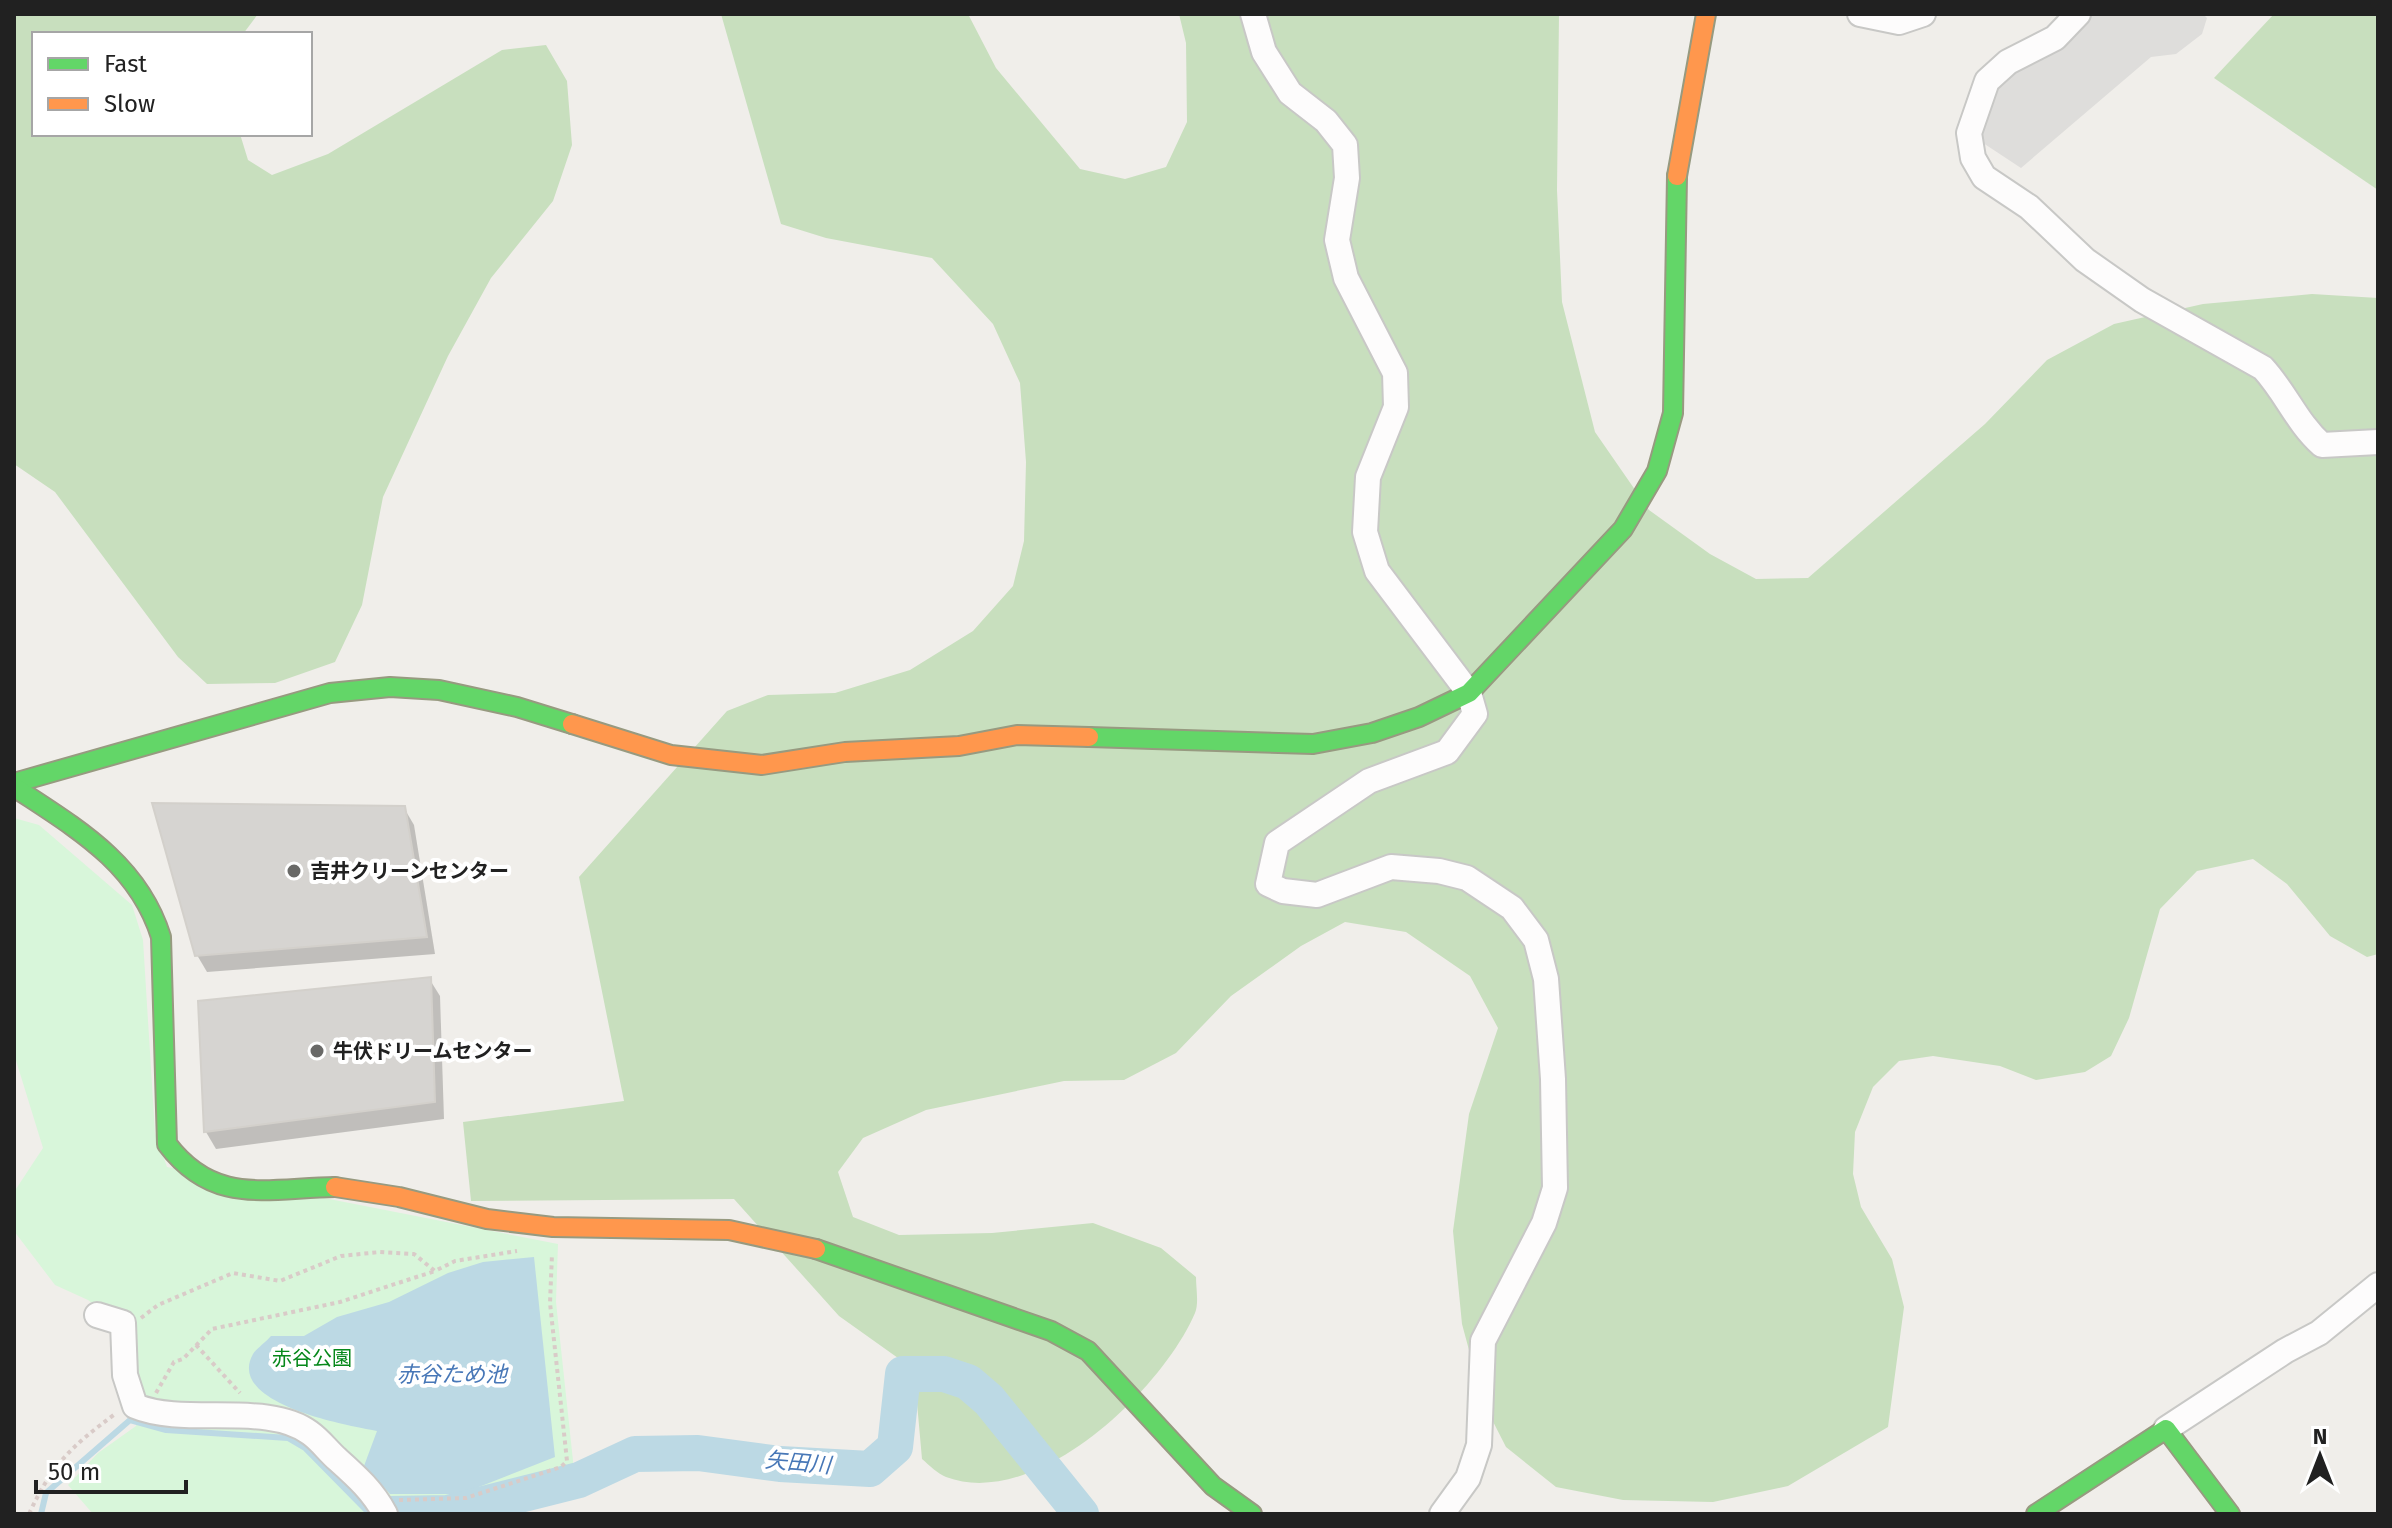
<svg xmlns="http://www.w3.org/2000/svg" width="2392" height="1528" font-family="'Fira Sans','Noto Sans JP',sans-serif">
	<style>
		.religious { fill: #dedddb }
		.forest { fill: #c8dfbe }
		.park { fill: #d8f6da }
		.water { fill: #bcd9e4 }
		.shadow { fill: #0003 }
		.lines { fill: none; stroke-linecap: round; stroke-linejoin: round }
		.stream { stroke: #bcd9e4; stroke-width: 6 }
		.river { stroke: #bcd9e4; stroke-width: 36 }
		.building { fill: #d6d4d1; stroke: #d3d0cb; stroke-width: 2 }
		.street-casing { stroke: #c8c8c6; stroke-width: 28 }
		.fast-casing { stroke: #979a80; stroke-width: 22 }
		.slow-casing { stroke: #979a80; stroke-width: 22 }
		.path { stroke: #d9cbc8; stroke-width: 4; stroke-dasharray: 4 4; stroke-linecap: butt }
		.street { stroke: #fdfcfc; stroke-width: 24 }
		.fast { stroke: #63d668; stroke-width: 18 }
		.slow { stroke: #ff974d; stroke-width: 18 }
		.poi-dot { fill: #696967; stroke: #fff; stroke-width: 3 }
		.labels { text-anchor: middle; stroke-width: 8; stroke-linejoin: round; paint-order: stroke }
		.poi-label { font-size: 20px; font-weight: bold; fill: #212121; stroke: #fff; text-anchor: start }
		.park-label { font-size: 20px; fill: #06881a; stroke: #fff }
		.water-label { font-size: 22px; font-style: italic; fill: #4777b7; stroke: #fff }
	</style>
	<rect width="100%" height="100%" fill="#f0eeea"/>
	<polygon class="religious" points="2086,14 2203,14 2207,18 2202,34 2176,54 2151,57 2021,168 1977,139 1990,88"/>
	<g class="forest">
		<polygon points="14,14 258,14 243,34 34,34 34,134 240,134 248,160 272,175 328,154 502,50 546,45 567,81 572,145 553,201 491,278 448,356 383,497 362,605 335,662 275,683 207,684 178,657 55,492 14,464"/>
		<path d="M 721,14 L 968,14 L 996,68 L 1080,169 L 1125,179 L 1166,167 L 1187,122 L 1186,43 L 1179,14 L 1559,14 L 1557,190 L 1562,302 L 1595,432 L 1649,510 L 1710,554 L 1756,579 L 1808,578 L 1985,424 L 2047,360 L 2114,324 L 2203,304 L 2312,294 L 2378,298 L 2378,954 L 2367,957 L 2330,936 L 2287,884 L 2253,859 L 2197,871 L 2160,909 L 2129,1018 L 2111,1056 L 2085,1072 L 2036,1080 L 2000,1066 L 1933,1056 L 1899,1061 L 1873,1087 L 1855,1132 L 1853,1174 L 1861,1207 L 1892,1259 L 1904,1307 L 1888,1427 L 1788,1486 L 1713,1502 L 1623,1500 L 1556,1487 L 1506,1447 L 1483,1402 L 1462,1324 L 1453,1231 L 1469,1114 L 1498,1028 L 1470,976 L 1406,932 L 1345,922 L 1301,946 L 1231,996 L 1176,1053 L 1124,1080 L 1064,1081 L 926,1110 L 863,1138 L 838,1172 L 853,1217 L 899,1235 L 992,1233 L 1093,1223 L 1161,1248 L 1196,1277 C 1196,1288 1199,1304 1195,1313 C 1162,1390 1036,1511 946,1477 C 938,1474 929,1465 922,1459 L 917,1403 L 898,1358 L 839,1316 L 734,1199 L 471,1201 L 463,1122 L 624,1101 L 579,877 L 727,711 L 768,695 L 835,693 L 910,670 L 973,631 L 1013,586 L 1024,541 L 1026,462 L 1020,383 L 993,324 L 932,258 L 826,238 L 781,224 Z"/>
		<polygon points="2274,14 2378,14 2378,190 2214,78"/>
	</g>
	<polygon class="park" points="14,818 39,825 132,905 143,940 155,1133 167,1167 558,1244 556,1302 574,1470 476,1502 391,1505 365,1514 93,1514 68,1485 98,1453 136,1426 140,1415 129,1332 88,1300 55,1285 14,1231 14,1192 43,1148 14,1054"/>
	<path class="water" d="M 534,1257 L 555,1457 L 461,1494 L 390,1494 L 364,1466 L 377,1431 C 349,1426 225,1404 253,1354 C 257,1348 266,1342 271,1336 L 304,1336 L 337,1317 L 389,1302 L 448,1273 L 483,1262 Z"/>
	<g class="shadow">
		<polygon points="404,808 414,825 435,954 207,972 197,955"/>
		<polygon points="430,980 440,996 444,1119 216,1149 206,1132"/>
	</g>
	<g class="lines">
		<polyline class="stream" points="41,1514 46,1493 130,1420 166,1430 288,1438 305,1448 370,1514"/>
		<polyline class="river" points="391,1514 448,1513 579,1480 635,1454 698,1453 780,1464 870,1469 895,1447 903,1374 944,1374 968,1382 989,1400 1081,1514"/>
	</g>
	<g class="building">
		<polygon points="152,803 405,806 427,937 195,956"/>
		<polygon points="431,977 435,1102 204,1132 198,1001"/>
	</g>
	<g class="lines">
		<g class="street-casing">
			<g id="street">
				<polyline points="1253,14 1264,52 1290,93 1326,121 1345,145 1347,178 1337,240 1346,278 1395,373 1396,407 1368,477 1365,532 1377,571 1469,693 1475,714 1447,752 1369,781 1277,843 1268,884 1283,891 1317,895 1391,867 1439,871 1467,878 1512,908 1536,940 1546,979 1553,1079 1555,1188 1544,1223 1483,1341 1479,1445 1468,1478 1442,1514"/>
				<polyline points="1860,14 1899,22 1923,14"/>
				<path d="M 2078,14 L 2055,38 L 2008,62 L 1987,81 L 1969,133 L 1973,158 L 1984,177 L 2029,207 L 2085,260 L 2142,300 L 2263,368 C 2286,393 2297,423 2322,445 L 2378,442"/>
				<path d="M 97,1315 L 123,1323 L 125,1375 L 135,1406 C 185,1427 268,1401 310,1433 C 320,1440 328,1451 337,1459 C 356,1476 373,1491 385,1514"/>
				<polyline points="2166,1429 2285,1351 2319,1333 2378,1285"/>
			</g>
		</g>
		<g class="fast-casing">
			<g id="fast">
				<polyline points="1089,737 1313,744 1372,733 1419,717 1469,693 1623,529 1657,471 1673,413 1677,176"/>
				<polyline points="14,783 330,693 390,687 439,690 517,707 572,724"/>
				<path d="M 14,787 C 76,828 138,863 161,937 L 167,1144 C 214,1206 266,1188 335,1187"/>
				<polyline points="816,1249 1051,1331 1088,1351 1213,1486 1252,1514"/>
				<polyline points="2036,1514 2166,1429 2230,1514"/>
			</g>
		</g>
		<g class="slow-casing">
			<g id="slow">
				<polyline points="1677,176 1706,14"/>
				<polyline points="572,724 671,755 762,765 845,752 959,746 1017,735 1089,737"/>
				<polyline points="335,1187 399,1197 487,1219 553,1227 729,1230 816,1249"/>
			</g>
		</g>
		<g class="path">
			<polyline points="141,1318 158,1305 233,1273 280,1281 341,1256 380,1252 414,1254 435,1271 455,1261 517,1251"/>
			<polyline points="196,1345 240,1393"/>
			<polyline points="156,1393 174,1362 183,1359 212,1329 340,1302 435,1271"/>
			<polyline points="399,1500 466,1498 561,1467 567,1461 550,1303 552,1254"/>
			<path d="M 29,1514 C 52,1464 72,1446 115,1414"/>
		</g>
		<use href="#street" class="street"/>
		<use href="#fast" class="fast"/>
		<use href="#slow" class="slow"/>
	</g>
	<g class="poi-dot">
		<circle cx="294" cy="871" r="8"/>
		<circle cx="317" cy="1051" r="8"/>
	</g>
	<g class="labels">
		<g class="poi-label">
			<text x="310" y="878">吉井クリーンセンター</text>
			<text x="333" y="1058">牛伏ドリームセンター</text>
		</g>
		<g class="park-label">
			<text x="312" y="1365">赤谷公園</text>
		</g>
		<g class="water-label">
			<text x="452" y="1382">赤谷ため池</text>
			<text transform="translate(798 1462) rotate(5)" y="8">矢田川</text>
		</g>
	</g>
	<rect width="2392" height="1528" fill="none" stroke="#212121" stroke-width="32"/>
	<rect x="32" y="32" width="280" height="104" fill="#ffffff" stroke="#a6a6a6" stroke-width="2"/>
	<rect x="48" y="58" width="40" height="12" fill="#63d668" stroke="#a6a6a6" stroke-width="2"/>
	<text x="104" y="72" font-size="24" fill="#212121">Fast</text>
	<rect x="48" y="98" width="40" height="12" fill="#ff974d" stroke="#a6a6a6" stroke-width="2"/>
	<text x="104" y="112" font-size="24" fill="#212121">Slow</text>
	<g transform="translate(2320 1456)" stroke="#ffffff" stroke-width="6" paint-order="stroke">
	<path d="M0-6L14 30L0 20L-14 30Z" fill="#212121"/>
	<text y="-12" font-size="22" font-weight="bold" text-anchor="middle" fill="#212121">N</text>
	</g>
	<path d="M36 1480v12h150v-12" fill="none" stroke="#212121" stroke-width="4"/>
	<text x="48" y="1480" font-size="24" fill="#212121" stroke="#ffffff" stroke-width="6" paint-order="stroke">50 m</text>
</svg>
